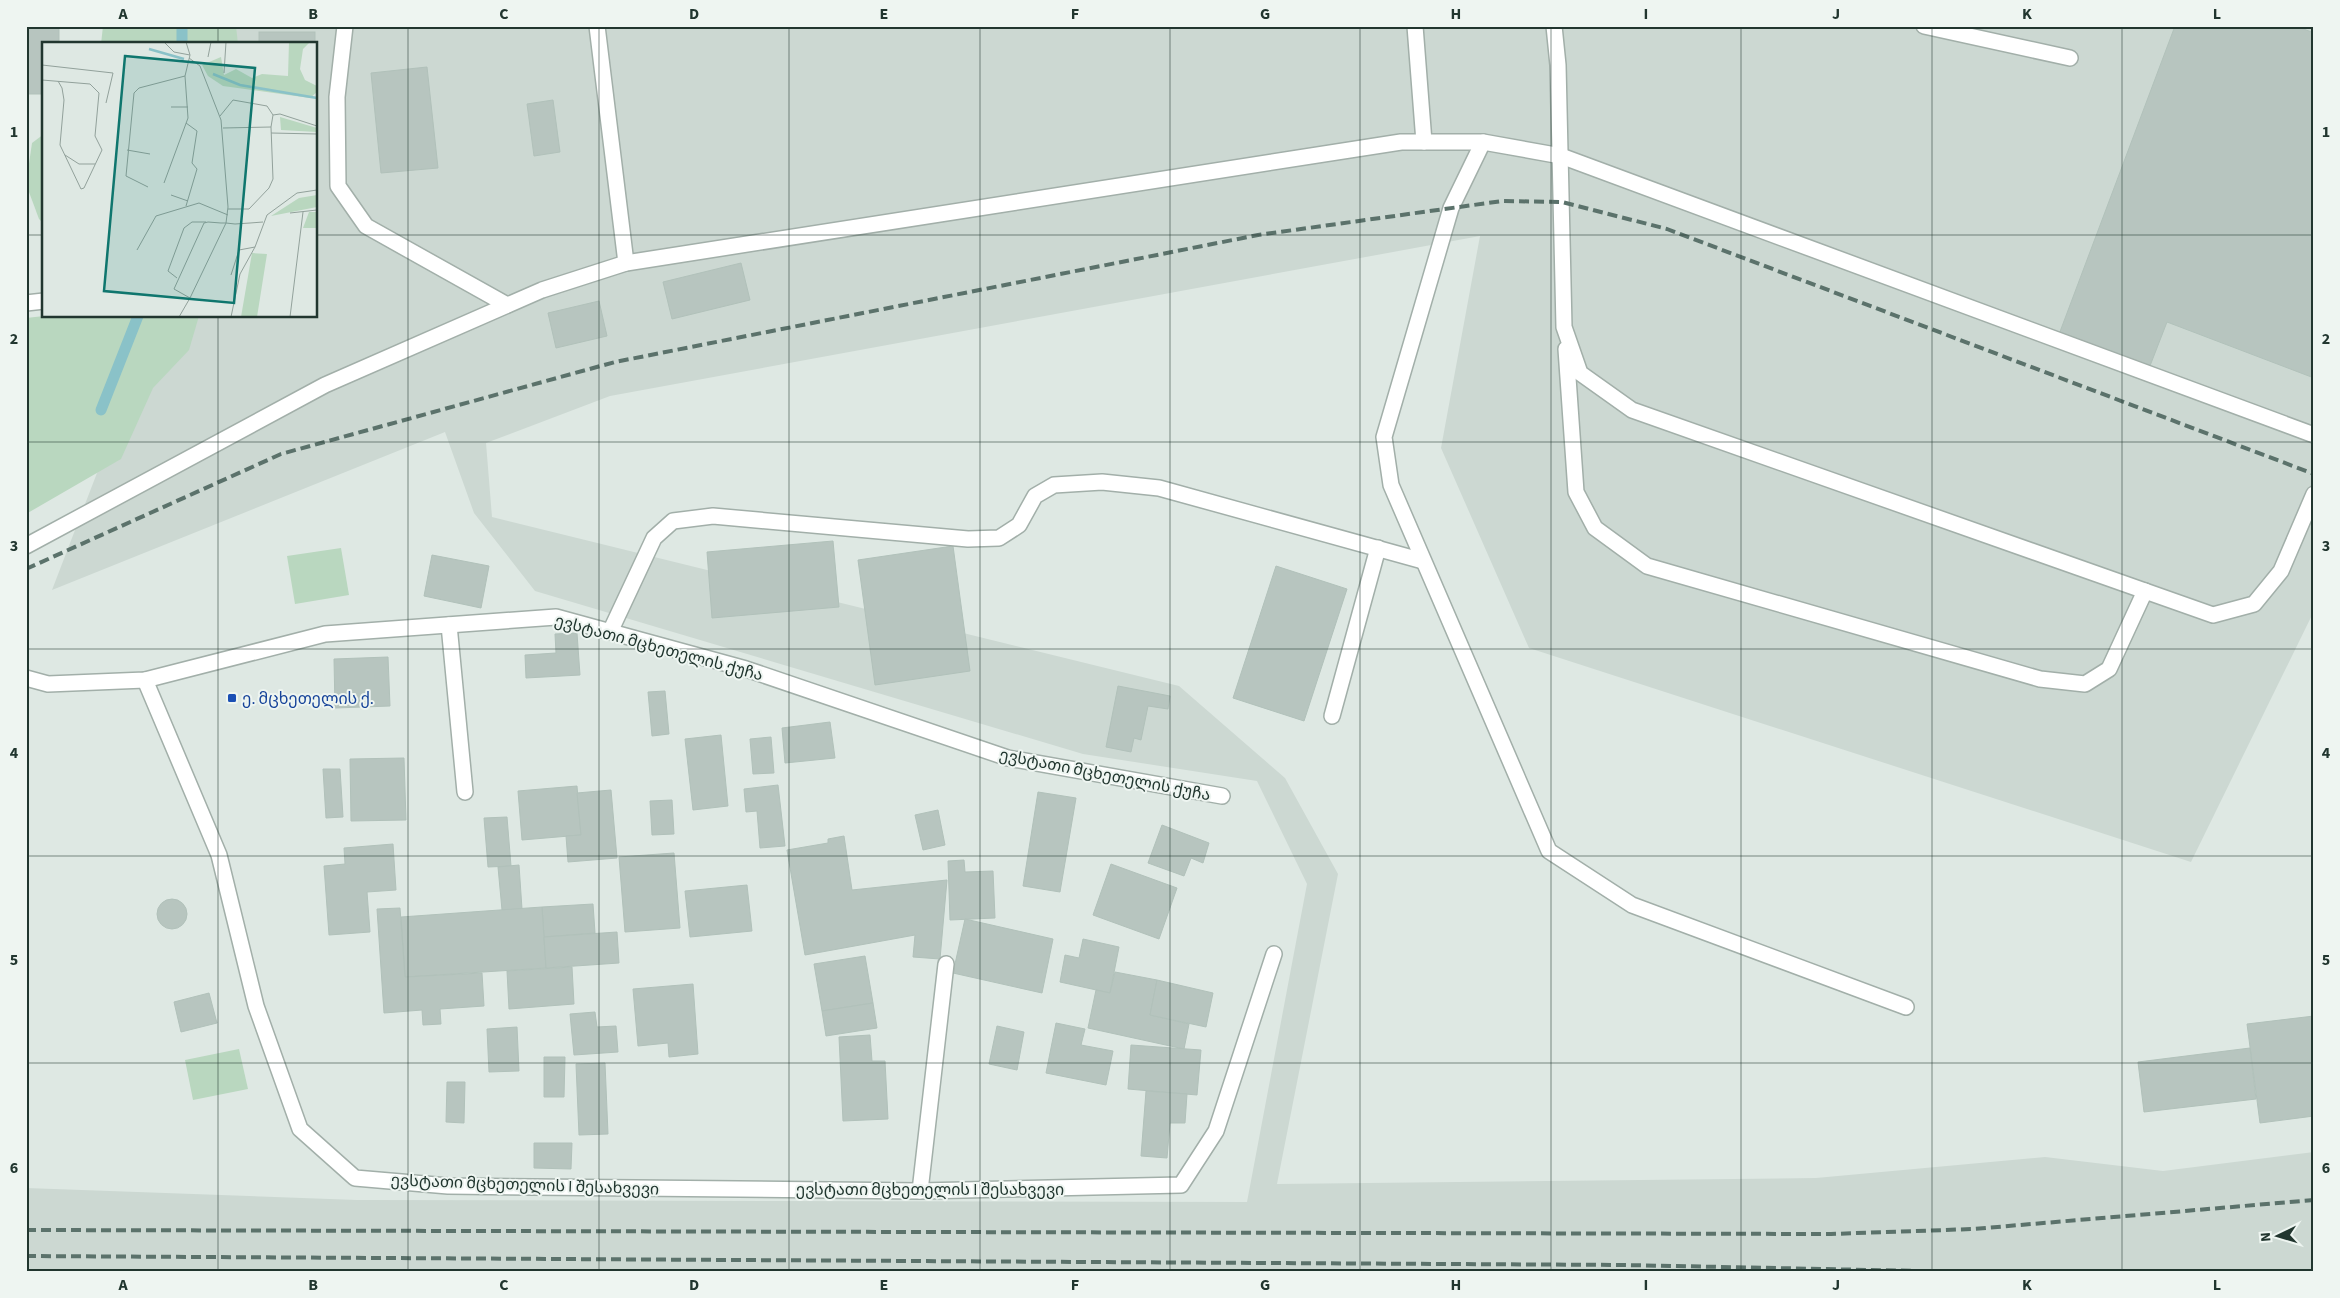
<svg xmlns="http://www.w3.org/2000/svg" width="2340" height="1298" font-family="'Source Sans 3','Noto Sans Georgian',sans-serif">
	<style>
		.built { fill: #ccd8d2 }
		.green { fill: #b9d7bf }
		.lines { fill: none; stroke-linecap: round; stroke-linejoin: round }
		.stream { stroke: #8ac2c8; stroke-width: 11 }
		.building { fill: #b7c5bf; stroke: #b1c1ba }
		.minor-casing { stroke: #a2afa9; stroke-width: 18 }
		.minor { stroke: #fff; stroke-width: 15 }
		.rail { stroke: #5b726b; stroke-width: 4; stroke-dasharray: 10 5; stroke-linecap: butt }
		.grid { fill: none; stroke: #21362f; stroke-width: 1; stroke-opacity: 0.55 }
		.transit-dot { fill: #1a4fb4; stroke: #eef5f1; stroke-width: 2 }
		.labels { text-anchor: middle; stroke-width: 4; stroke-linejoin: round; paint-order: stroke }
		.street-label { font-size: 16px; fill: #21362f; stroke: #eef5f1 }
		.transit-label { font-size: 16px; fill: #164399; stroke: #eef5f1; text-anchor: start }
		.inset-river { fill: none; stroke: #8ac2c8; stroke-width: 2.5 }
		.inset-road { fill: none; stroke: #92a19b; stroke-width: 1 }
		.view { fill: #0f766e; fill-opacity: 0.15; stroke: #0f766e; stroke-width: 2.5 }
		.inset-edge { fill: none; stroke: #21362f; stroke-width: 2.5 }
		.neatline { fill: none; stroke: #21362f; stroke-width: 2 }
		.grid-label { font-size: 16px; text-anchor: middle; font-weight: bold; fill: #21362f }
	</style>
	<rect width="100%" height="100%" fill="#dee8e3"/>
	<polygon class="built" points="221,26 2314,26 2314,611 2191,862 1529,648 1441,448 1480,236 610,396 486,443 492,517 1179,686 1285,778 1338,874 1277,1184 1816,1178 2045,1157 2163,1171 2314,1152 2314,1272 26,1272 26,1188 357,1200 1247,1202 1307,884 1257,781 1083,754 535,591 474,513 445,432 52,590 102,460 174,316 316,316 316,44 219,44"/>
	<g class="green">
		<polygon points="103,26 236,26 238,44 101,44"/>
		<polygon points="44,134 44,224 39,219 26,184 32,143"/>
		<polygon points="44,316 199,316 189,350 153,388 121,459 26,514 26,318"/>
		<polygon points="341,548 349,595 295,604 287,556"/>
		<polygon points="239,1049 248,1089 193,1100 185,1060"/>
	</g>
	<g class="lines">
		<g class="stream">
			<polyline points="182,26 182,44"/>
			<polyline points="101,410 138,316"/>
		</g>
	</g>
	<g class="building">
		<polygon points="26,26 59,26 59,44 44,44 44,94 26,94"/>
		<polygon points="2175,26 2296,26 2314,33 2314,378 2167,322 2148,371 2058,337"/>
		<rect x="259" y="32" width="56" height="12"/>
		<polygon points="427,67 438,168 381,173 371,73"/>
		<polygon points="553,100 560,152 534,156 527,104"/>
		<polygon points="741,263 750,300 672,319 663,282"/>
		<polygon points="599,301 607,336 556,348 548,313"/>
		<polygon points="833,541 839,607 712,618 707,552"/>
		<polygon points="953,546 970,671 875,685 858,560"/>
		<polygon points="432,555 489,566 481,608 424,596"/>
		<polygon points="1276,566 1347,589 1304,721 1233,698"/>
		<polygon points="577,633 580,675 526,678 525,655 556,653 555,634"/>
		<polygon points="388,657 390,706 335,708 334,659"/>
		<polygon points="1118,686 1170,696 1168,709 1148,706 1141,740 1134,738 1131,752 1106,747"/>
		<polygon points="665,691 669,734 652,736 648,692"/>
		<polygon points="830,722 835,758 785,763 782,728"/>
		<polygon points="721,735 728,806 693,810 685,739"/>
		<polygon points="771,737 774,773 753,774 750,739"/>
		<polygon points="404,758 406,820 351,821 350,759"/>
		<polygon points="323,769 340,769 343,817 326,818"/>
		<polygon points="778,785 785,846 760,848 757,811 746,812 744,789"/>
		<polygon points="577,786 581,835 522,840 518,791"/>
		<polygon points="611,790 617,858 568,862 566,836 581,835 577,793"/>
		<polygon points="1038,792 1076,798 1060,892 1023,886"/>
		<polygon points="672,800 674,834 652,835 650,801"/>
		<polygon points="938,810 945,845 923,850 915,815"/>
		<polygon points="507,817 511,866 488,867 484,818"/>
		<polygon points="1162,825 1209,843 1203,863 1191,858 1184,876 1148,863"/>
		<polygon points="844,836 852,890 947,880 940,959 913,957 915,935 805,955 787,850 828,843 828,839"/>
		<polygon points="393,844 396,890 367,892 370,932 329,935 324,866 345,864 344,848"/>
		<polygon points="674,853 680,928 625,932 619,857"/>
		<polygon points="964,860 965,872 993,871 995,918 950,920 948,861"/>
		<polygon points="1111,864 1177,888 1159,939 1093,915"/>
		<polygon points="519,865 522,909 502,910 498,867"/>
		<polygon points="747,885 752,931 690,937 685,891"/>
		<circle cx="172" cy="914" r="15"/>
		<polygon points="593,904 595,933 544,937 542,907"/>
		<polygon points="542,907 546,968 405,977 401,917"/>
		<polygon points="400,908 405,977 482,973 484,1006 440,1009 441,1024 423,1025 422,1010 384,1013 377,909"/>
		<polygon points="965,919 1053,939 1042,993 953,973"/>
		<polygon points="617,932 619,963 546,968 544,937"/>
		<polygon points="1083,939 1119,947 1110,993 1060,982 1065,955 1079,958"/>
		<polygon points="865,956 873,1003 822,1011 814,964"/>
		<polygon points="572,967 574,1004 509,1009 507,971"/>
		<polygon points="1115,972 1157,980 1150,1015 1189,1024 1184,1049 1088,1028 1096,990 1110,993"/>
		<polygon points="1157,980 1213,993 1206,1027 1150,1015"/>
		<polygon points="693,984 698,1054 669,1057 668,1043 638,1046 633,989"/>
		<polygon points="209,993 217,1023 181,1032 174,1002"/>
		<polygon points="873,1003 877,1028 826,1036 822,1011"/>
		<polygon points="595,1012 597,1027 616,1026 618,1052 574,1055 570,1014"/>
		<polygon points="2314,1016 2314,1116 2260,1123 2247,1024"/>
		<polygon points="1056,1023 1085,1029 1081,1045 1113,1051 1106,1085 1046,1073"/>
		<polygon points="997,1026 1024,1032 1017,1070 989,1064"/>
		<polygon points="517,1027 519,1071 489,1072 487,1029"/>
		<polygon points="870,1035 872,1061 885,1061 888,1119 843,1121 839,1037"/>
		<polygon points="1131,1045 1201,1050 1197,1095 1128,1089"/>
		<polygon points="2250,1048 2256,1099 2144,1112 2138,1062"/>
		<polygon points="544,1057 565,1057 564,1097 544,1097"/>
		<polygon points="605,1063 608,1134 579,1135 576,1064"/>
		<polygon points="447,1082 465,1082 464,1123 446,1122"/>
		<polygon points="1146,1091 1187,1094 1185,1123 1170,1123 1167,1158 1141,1156"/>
		<polygon points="534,1143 572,1143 571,1169 534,1168"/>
	</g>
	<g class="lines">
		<g class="minor-casing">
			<g id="minor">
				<polyline points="345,26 337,97 338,186 366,226 507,305"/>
				<polyline points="597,26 626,263"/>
				<polyline points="1415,26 1424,142"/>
				<polyline points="1554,26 1558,65 1564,327 1580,373 1632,410 2213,615 2254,604 2281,571 2314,494"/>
				<polyline points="1924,26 2070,58"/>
				<polyline points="1483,142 1451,208 1384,437 1391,485 1549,851 1632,905 1906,1007"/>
				<polyline points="26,303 44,301"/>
				<polyline points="1566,349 1576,492 1595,528 1647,566 2040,679 2085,684 2109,669 2145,591"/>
				<polyline points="26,546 325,385 542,290 626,263 1401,142 1483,142 1561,156 2314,435"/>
				<polyline points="449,625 465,792"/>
				<polyline points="610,632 654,538 673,521 713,516 968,539 999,538 1019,525 1035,496 1054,485 1102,482 1159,488 1423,561"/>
				<polyline points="26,678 48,684 145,680 325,634 556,617 746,669 1008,758 1222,796"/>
				<polyline points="145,680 219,855 256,1006 300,1129 355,1178 448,1186 920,1191 1181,1185 1216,1131 1274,954"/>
				<polyline points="1332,716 1378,548"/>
				<polyline points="920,1191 946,964"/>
			</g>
		</g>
		<use href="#minor" class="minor"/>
		<g class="rail">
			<polyline points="26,569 281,454 615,362 1258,235 1502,201 1562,202 1667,229 2314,474"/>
			<polyline points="26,1230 1831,1234 1973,1229 2314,1200"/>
			<polyline points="26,1256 1624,1265 1971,1272"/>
		</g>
	</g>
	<path class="grid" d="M 218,26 L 218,44M 408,26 L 408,1272M 599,26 L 599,1272M 789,26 L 789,1272M 980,26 L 980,1272M 1170,26 L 1170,1272M 1360,26 L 1360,1272M 1551,26 L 1551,1272M 1741,26 L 1741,1272M 1932,26 L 1932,1272M 2122,26 L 2122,1272M 26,235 L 44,235M 316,235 L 2314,235M 218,316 L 218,1272M 26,442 L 2314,442M 26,649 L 2314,649M 26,856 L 2314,856M 26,1063 L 2314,1063"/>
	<rect class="transit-dot" x="227" y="693" width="10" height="10" rx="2.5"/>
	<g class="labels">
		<g class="street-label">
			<text transform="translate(659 647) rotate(15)" y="6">ევსტათი მცხეთელის ქუჩა</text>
			<text transform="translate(1105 774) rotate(11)" y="6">ევსტათი მცხეთელის ქუჩა</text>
			<text transform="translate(525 1184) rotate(2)" y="6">ევსტათი მცხეთელის I შესახვევი</text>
			<text x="930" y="1195">ევსტათი მცხეთელის I შესახვევი</text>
		</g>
		<g class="transit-label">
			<text x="242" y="704">ე. მცხეთელის ქ.</text>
		</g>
	</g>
	<g transform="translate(42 42)">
		<rect width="275" height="275" fill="#dee8e3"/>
		<path d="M 247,0 L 268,0 L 261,7 L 258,27 L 263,38 L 275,44 L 275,50 L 268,56 L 181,44 L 166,34 L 160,23 L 179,15 L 182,33 L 194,27 L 210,36 L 220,32 L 246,34 ZM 238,75 L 275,86 L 275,90 L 239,88 ZM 275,153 L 275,165 L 229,174 L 257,156 ZM 267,170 L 275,170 L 275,186 L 261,186 ZM 210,211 L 225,212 L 215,275 L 199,275 Z" fill="#b9d7bf"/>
		<path class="inset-river" d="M 107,7 L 142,17M 171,32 L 198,43 L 275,56"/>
		<path class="inset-road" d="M 122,0 L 132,10 L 148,13M 166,15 L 169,0M 147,16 L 158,24 L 179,78 L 186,165 L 184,181 L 148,256 L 132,247 L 162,181 L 166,180 L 179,181 L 184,181 L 193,182 L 208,181 L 221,180M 0,23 L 71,31 L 64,61M 182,31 L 184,0M 0,38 L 48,42 L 57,51 L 53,94 L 60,108 L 42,146 L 39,147 L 18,103 L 22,58 L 20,46 L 16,39M 129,65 L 146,65M 178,74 L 191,58 L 225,64 L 231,73M 229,85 L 231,73 L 238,72 L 275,84M 181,86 L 229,85 L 231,137 L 227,146 L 207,167 L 186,167M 229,91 L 275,92M 85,108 L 108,112M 23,113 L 37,122 L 53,122M 122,141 L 146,76 L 143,34 L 148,13 L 144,0M 106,145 L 84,134 L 92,51 L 97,46 L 143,34M 129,153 L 146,159M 144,164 L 155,127 L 150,121 L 155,89 L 144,81M 248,171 L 275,168M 95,208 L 114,174 L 157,161 L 186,173M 189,233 L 197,208 L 213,205M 135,236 L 126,229 L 142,186 L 150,180 L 164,180M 137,275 L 148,256M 189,275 L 198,232 L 213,205 L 225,173 L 255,151 L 275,148M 248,275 L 261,170"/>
		<path class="view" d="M 83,14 L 213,26 L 192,261 L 62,249 Z"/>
		<rect width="275" height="275" class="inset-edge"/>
	</g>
	<rect width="2340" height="1298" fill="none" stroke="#eef5f1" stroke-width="55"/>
	<g transform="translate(2278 1236) rotate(265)" stroke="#eef5f1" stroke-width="4" paint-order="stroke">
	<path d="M0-4L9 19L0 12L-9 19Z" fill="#21362f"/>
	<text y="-8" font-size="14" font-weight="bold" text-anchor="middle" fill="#21362f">N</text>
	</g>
	<rect x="28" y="28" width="2284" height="1242" class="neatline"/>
	<g class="grid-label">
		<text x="123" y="19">A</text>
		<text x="313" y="19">B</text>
		<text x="504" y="19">C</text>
		<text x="694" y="19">D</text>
		<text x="884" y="19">E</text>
		<text x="1075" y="19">F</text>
		<text x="1265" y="19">G</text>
		<text x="1456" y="19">H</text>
		<text x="1646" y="19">I</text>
		<text x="1836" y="19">J</text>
		<text x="2027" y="19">K</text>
		<text x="2217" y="19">L</text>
		<text x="14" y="137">1</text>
		<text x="2326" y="137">1</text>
		<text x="14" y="344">2</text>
		<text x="2326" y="344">2</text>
		<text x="14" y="551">3</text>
		<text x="2326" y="551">3</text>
		<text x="14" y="758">4</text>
		<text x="2326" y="758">4</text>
		<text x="14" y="965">5</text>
		<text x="2326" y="965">5</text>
		<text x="14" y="1173">6</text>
		<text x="2326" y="1173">6</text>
		<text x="123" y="1290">A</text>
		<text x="313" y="1290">B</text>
		<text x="504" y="1290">C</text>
		<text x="694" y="1290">D</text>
		<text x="884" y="1290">E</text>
		<text x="1075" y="1290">F</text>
		<text x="1265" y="1290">G</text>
		<text x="1456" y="1290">H</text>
		<text x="1646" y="1290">I</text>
		<text x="1836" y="1290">J</text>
		<text x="2027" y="1290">K</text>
		<text x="2217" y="1290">L</text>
	</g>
</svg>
